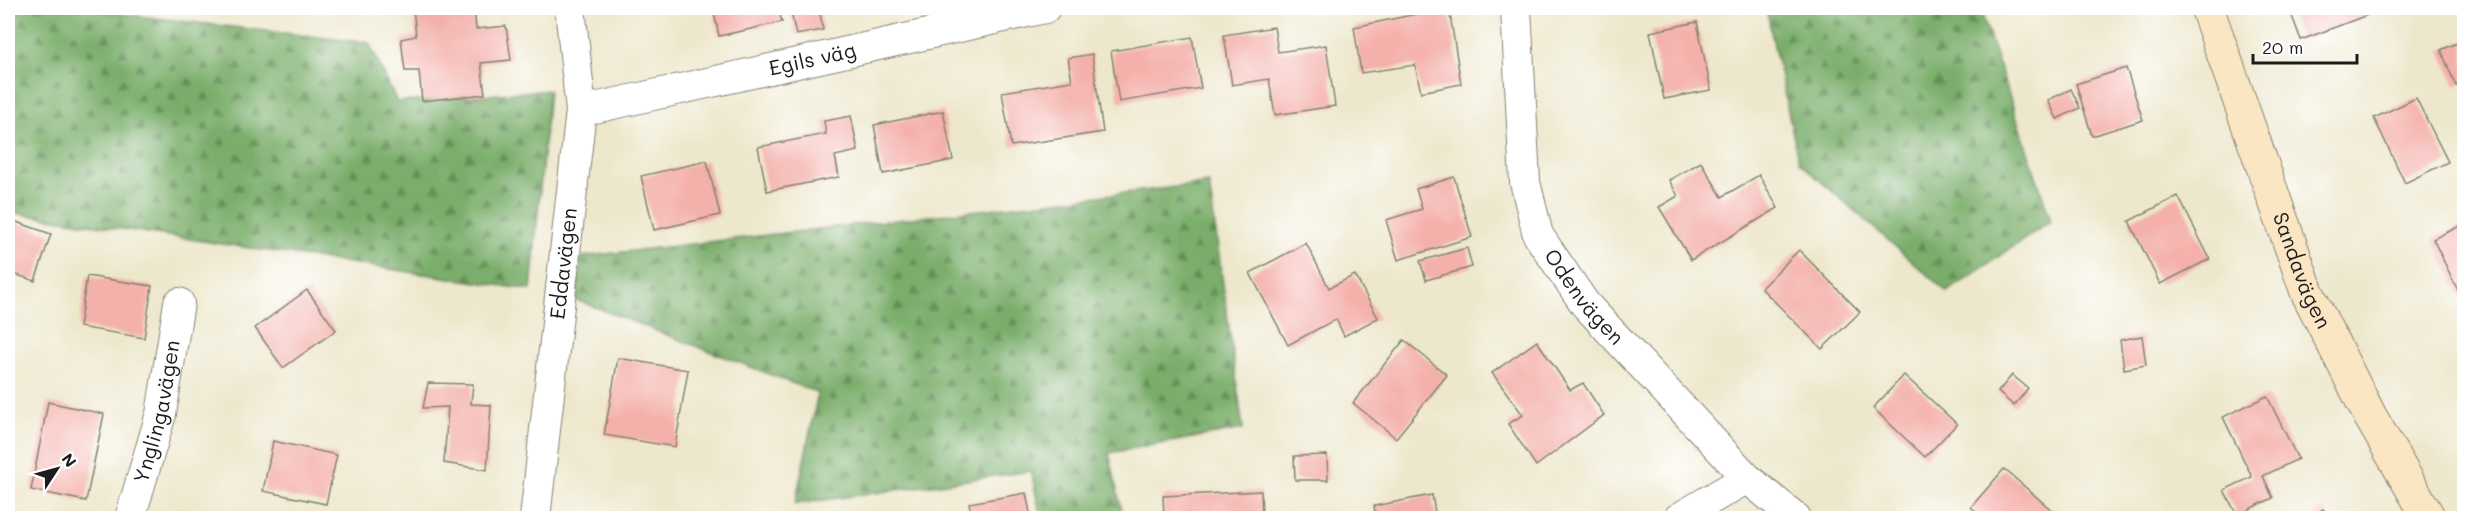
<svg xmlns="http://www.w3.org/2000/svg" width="2472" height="526" font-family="Mali,sans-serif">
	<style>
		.forest { fill: url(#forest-firs); stroke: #4b6543; stroke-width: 1.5 }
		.building { fill: #f4b0aa }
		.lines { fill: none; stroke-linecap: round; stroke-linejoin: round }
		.street-casing { stroke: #848274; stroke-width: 32 }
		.secondary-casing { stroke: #848274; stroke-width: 35 }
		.street { stroke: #fff; stroke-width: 30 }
		.secondary { stroke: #fbe6c4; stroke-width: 33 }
		.labels { text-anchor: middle; stroke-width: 4.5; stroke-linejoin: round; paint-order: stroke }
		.street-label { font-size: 21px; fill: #1c1c1c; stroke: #fff }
	</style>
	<defs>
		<pattern id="forest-firs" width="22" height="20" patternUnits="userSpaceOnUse" patternTransform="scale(1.5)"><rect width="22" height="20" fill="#7aae6a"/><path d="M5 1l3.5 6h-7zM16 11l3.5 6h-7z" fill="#638d56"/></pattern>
	</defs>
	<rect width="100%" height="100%" fill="#fff"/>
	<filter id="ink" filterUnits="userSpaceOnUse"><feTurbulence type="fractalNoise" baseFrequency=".0167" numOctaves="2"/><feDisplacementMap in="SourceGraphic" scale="12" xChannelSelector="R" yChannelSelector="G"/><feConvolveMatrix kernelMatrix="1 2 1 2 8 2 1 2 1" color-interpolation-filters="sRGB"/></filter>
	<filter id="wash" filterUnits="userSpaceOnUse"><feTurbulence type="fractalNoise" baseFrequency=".008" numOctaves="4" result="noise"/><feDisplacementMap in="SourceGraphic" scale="24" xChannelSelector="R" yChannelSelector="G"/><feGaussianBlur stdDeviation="1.35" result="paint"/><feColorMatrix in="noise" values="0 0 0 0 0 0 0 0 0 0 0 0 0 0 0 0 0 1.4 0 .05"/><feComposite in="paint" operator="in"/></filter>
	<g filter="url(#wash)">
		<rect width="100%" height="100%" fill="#ede7cb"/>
		<g class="forest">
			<polygon points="8,8 72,8 369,43 397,102 549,90 531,290 8,212"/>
			<polygon points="1766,8 1980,8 2051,221 1947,292 1799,162"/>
			<polygon points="1209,183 1243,429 1109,453 1123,518 1041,518 1031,471 795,504 818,393 576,300 581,257"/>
		</g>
		<g id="blocks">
			<g class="building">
				<polygon points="413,8 474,8 476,29 506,26 511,60 481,63 485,94 422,101 419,71 405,71 401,39 416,36"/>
				<polygon points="713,8 778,8 782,22 719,36"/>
				<polygon points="790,8 819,8 823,30 796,35"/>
				<polygon points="1445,8 1449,8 1461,84 1421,92 1415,65 1361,73 1354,27"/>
				<polygon points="2289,8 2386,8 2301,40"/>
				<polygon points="1697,22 1711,90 1664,99 1650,32"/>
				<polygon points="1274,27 1278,52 1326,45 1335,106 1275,115 1269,79 1232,85 1224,35"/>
				<polygon points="1192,37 1201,88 1119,102 1111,51"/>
				<polygon points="2464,40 2464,82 2456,86 2441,50"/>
				<polygon points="1092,54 1103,132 1011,146 1002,92 1072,81 1068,58"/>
				<polygon points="2126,68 2143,120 2092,136 2076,84"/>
				<polygon points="2071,89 2080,108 2057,119 2048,100"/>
				<polygon points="2416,98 2448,162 2405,183 2374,118"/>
				<polygon points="943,111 953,160 883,174 874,125"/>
				<polygon points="851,116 858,151 835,156 839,177 767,191 758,147 826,134 824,121"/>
				<polygon points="707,161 720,215 654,230 641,176"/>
				<polygon points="1701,162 1722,197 1759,175 1778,208 1691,260 1659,207 1678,196 1669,180"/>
				<polygon points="1454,177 1472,237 1398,260 1386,220 1422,209 1416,189"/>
				<polygon points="2178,196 2210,259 2160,284 2129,221"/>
				<polygon points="8,219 51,234 35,281 8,272"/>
				<polygon points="2464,224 2464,303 2433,239"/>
				<polygon points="1306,243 1329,288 1355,275 1378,318 1344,336 1336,319 1288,345 1250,273"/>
				<polygon points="1467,248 1472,267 1426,280 1420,261"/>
				<polygon points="1799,250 1860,312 1822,349 1761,288"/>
				<polygon points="87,276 152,286 144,338 79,327"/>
				<polygon points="307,290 336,330 283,368 255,328"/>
				<polygon points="2142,336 2146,365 2124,369 2120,340"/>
				<polygon points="1404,340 1447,375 1396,438 1353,403"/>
				<polygon points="1537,341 1570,390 1583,383 1604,415 1536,466 1508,424 1523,415 1492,373"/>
				<polygon points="618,358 688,370 675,447 604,435"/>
				<polygon points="1904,375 1957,424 1925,457 1873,408"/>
				<polygon points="2012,375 2028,388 2014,406 1998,392"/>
				<polygon points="428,383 473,384 471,404 491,405 487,470 444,463 448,407 423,408"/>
				<polygon points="2267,396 2298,459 2263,476 2273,498 2237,515 2224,490 2252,477 2223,417"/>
				<polygon points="48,402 104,414 86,501 31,490"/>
				<polygon points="273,441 337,455 326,504 263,491"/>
				<polygon points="1327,455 1328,480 1295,480 1294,456"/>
				<polygon points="2004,469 2061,518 1984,518 1971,507"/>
				<polygon points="1261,491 1262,518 1164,518 1163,496"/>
				<polygon points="1026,493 1031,518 972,518 969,503"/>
				<polygon points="1432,495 1436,518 1376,518 1374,506"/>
				<polygon points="2323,509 2330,518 2308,518"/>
				<polygon points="181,510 204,518 179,518"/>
			</g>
		</g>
	</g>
	<g filter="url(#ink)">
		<use href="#blocks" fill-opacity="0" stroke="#848274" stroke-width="1.5"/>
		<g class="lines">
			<g class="street-casing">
				<g id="street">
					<path id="s1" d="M 1516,8 L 1525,182 L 1538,235 L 1585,304 L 1747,478 L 1796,518"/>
					<path id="s2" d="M 581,111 L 1045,8"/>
					<path id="s3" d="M 130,518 L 161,414 L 179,303"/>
					<path id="s4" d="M 535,518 L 581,111 L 570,8"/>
					<polyline points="1679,518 1747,478"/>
				</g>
			</g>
			<g class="secondary-casing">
				<g id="secondary">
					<path id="s5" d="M 2207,8 L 2307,292 L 2370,416 L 2429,518"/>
				</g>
			</g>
			<use href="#street" class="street"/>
			<use href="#secondary" class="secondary"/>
		</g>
	</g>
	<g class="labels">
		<g class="street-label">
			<text dy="7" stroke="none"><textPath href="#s2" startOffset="237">Egils väg</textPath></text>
			<text dy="7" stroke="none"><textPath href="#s4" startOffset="256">Eddavägen</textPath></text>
			<text dy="7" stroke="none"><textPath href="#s5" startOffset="279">Sandavägen</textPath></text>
			<text dy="7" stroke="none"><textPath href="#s1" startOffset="306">Odenvägen</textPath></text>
			<text dy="7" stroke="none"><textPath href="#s3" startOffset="110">Ynglingavägen</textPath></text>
		</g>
	</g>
	<rect width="2472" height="526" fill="none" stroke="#fff" stroke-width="30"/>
	<g transform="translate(57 469) rotate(54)" stroke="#ffffff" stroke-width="4.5" paint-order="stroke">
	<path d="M0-4.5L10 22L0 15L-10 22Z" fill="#1c1c1c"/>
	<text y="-9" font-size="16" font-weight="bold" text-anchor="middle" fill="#1c1c1c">N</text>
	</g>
	<path d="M2253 54v9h104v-9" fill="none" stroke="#1c1c1c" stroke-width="3"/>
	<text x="2262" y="54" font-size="18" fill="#1c1c1c" stroke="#ffffff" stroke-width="4.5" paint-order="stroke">20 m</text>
</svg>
